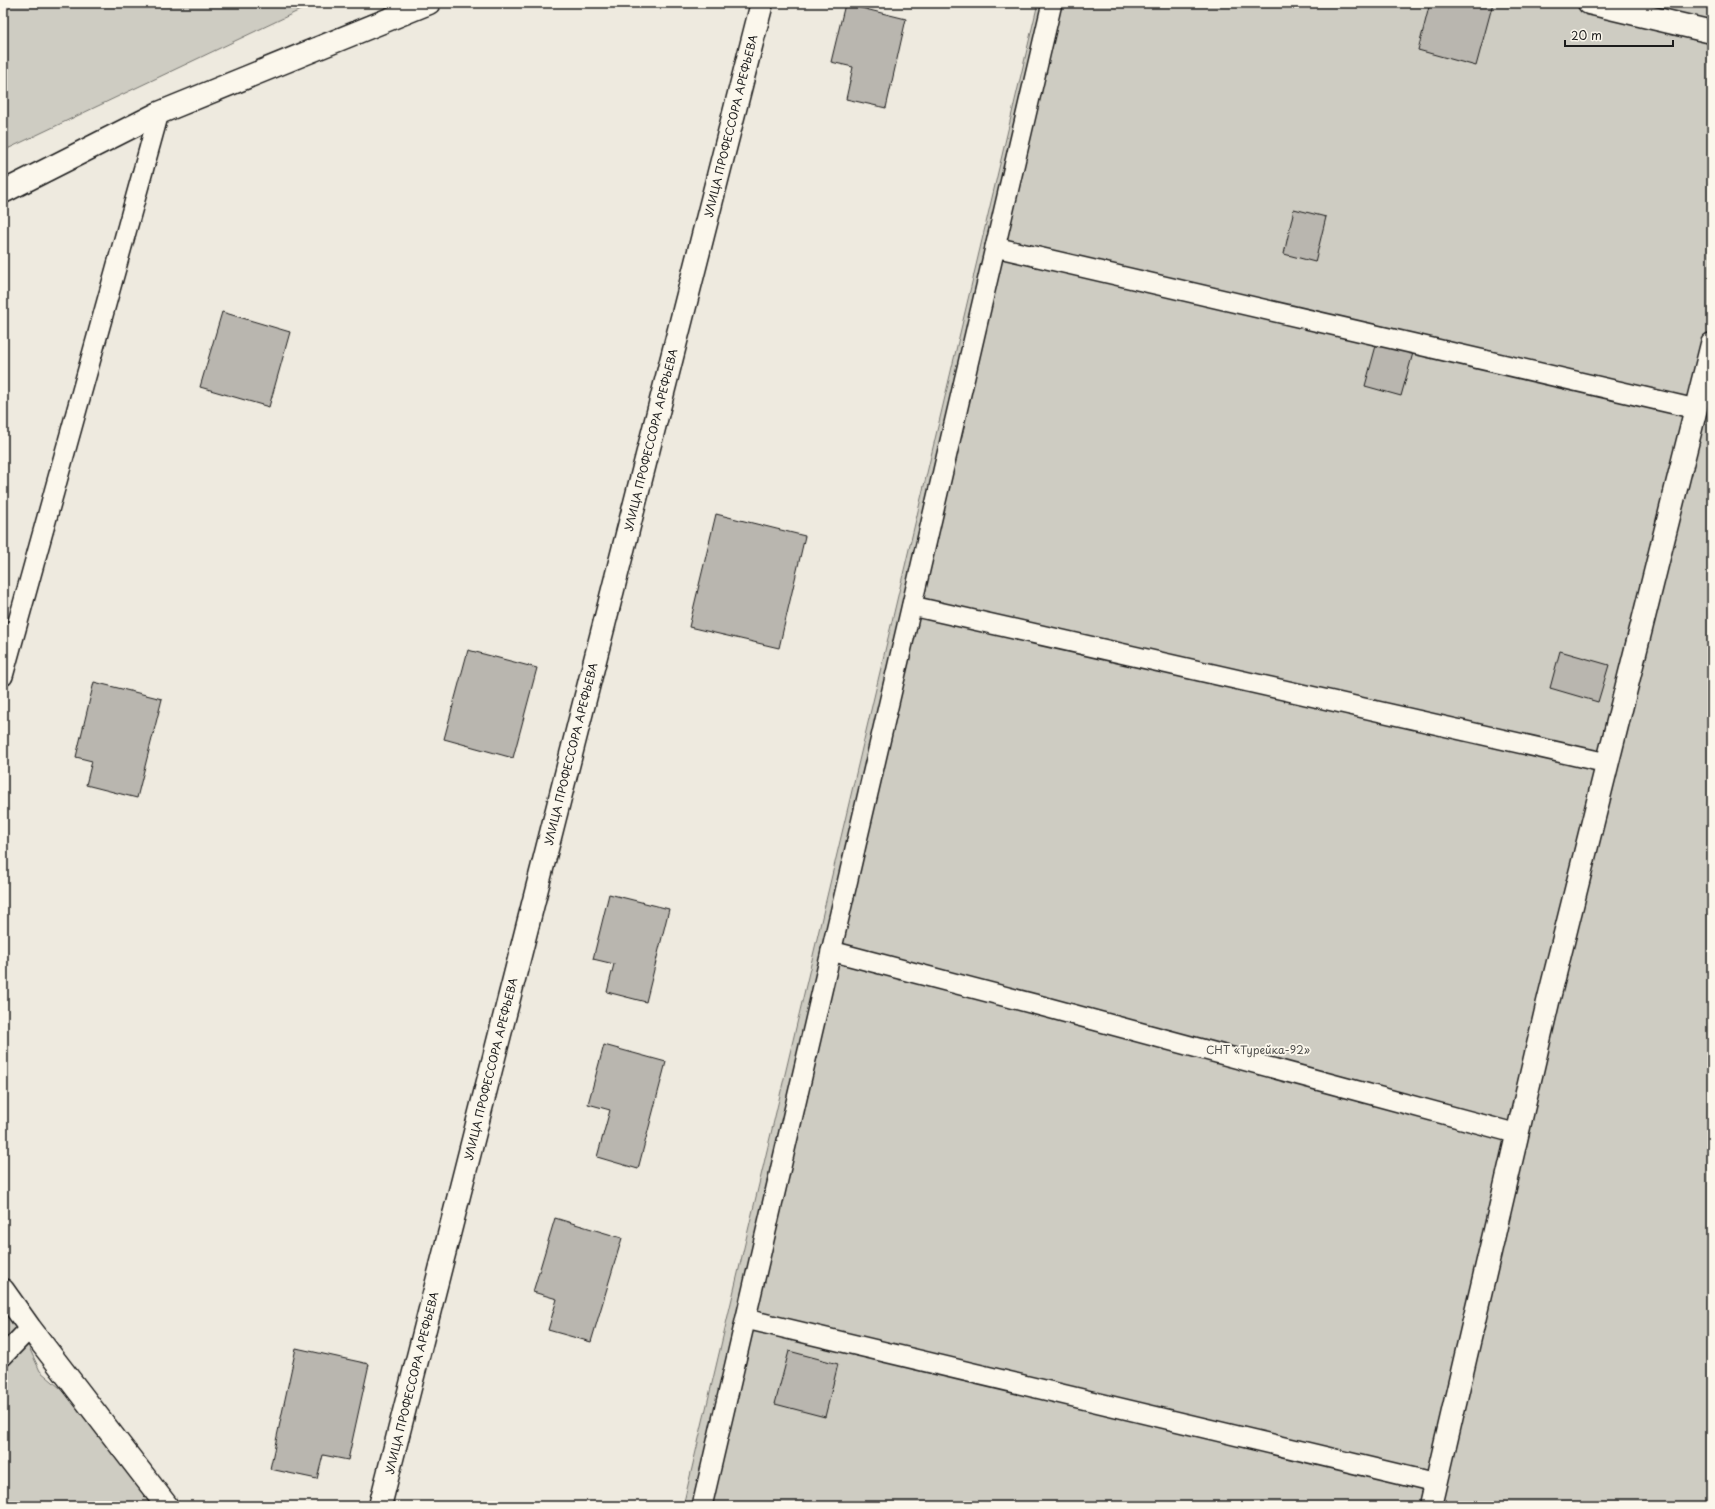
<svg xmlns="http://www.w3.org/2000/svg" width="1715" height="1509" font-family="'Playpen Sans',sans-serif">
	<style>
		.green { fill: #ceccc2; stroke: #75746f }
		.building { fill: #b9b6af; stroke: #1c1c1c }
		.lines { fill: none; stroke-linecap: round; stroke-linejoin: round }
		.service-casing { stroke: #1c1c1c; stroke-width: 22 }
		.minor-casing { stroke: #1c1c1c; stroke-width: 25 }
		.tertiary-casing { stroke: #1c1c1c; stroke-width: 25 }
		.service { stroke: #fbf7ec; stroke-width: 19 }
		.minor { stroke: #fbf7ec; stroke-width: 22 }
		.tertiary { stroke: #fbf7ec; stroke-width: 22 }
		.labels { text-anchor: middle; stroke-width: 3.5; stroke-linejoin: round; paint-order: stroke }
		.street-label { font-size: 11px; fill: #1c1c1c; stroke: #fbf7ec }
		.park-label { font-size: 11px; fill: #51514e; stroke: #fbf7ec }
	</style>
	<rect width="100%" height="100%" fill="#eeeadf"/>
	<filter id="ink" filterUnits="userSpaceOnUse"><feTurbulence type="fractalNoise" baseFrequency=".025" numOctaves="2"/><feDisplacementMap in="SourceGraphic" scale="8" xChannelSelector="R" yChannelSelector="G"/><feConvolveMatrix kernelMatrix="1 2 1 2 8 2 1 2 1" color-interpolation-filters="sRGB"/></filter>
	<g filter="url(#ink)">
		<g class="green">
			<polygon points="3,3 315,3 3,151"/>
			<polygon points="1038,3 1712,3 1712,1506 683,1506"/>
			<polygon points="3,1305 26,1341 40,1371 85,1409 156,1506 3,1506"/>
		</g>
		<g class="building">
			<polygon points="1430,3 1493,3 1476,66 1418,50"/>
			<polygon points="845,4 906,19 886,108 846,99 853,67 831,62"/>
			<polygon points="1294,209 1326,217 1315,262 1284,254"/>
			<polygon points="222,312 290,332 269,407 200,387"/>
			<polygon points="1377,342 1413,353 1401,396 1365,386"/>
			<polygon points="716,514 805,536 779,648 689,627"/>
			<polygon points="468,650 537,668 513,758 444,739"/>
			<polygon points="1560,651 1609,665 1598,702 1550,688"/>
			<polygon points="94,682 162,699 137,798 86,785 92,761 76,757"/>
			<polygon points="609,894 669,909 646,1002 607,992 614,964 593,959"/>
			<polygon points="604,1045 666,1062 638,1169 597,1157 610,1110 588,1104"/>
			<polygon points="555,1218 622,1238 591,1342 548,1330 557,1299 533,1292"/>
			<polygon points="296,1348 369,1364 348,1460 323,1455 317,1479 270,1469"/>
			<polygon points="789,1351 838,1364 825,1417 775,1404"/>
		</g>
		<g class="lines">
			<g class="service-casing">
				<g id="service">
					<polyline points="995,247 1696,409"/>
					<polyline points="912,606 1607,763"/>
					<polyline points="3,676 159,113"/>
					<polyline points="831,951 1038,1005 1518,1134"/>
					<polyline points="746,1319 1436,1483"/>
					<polyline points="3,1356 30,1328"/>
					<polyline points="702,1506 1052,3"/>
				</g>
			</g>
			<g class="minor-casing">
				<g id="minor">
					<polyline points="1589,3 1712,32"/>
					<polyline points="380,1506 762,3"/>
					<polyline points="1431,1506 1548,1002 1712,344"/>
				</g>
			</g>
			<g class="tertiary-casing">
				<g id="tertiary">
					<polyline points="3,192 159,113 429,3"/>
					<polyline points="3,1290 30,1328 167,1506"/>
				</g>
			</g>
			<use href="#service" class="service"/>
			<use href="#minor" class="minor"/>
			<use href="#tertiary" class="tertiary"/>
		</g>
	</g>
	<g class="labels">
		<g class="street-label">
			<text transform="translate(731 126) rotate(-76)" y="4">УЛИЦА ПРОФЕССОРА АРЕФЬЕВА</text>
			<text transform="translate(651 440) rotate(-76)" y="4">УЛИЦА ПРОФЕССОРА АРЕФЬЕВА</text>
			<text transform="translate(571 754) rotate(-76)" y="4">УЛИЦА ПРОФЕССОРА АРЕФЬЕВА</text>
			<text transform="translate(491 1069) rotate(-76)" y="4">УЛИЦА ПРОФЕССОРА АРЕФЬЕВА</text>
			<text transform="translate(412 1383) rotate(-76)" y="4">УЛИЦА ПРОФЕССОРА АРЕФЬЕВА</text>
		</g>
		<g class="park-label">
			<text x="1258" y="1054">СНТ «Турейка-92»</text>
		</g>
	</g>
	<rect width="1715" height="1509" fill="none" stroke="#fbf7ec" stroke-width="16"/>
	<rect x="8" y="8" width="1699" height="1493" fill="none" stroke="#1c1c1c" stroke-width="1.5" filter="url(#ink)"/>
	<path d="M1565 40v6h108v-6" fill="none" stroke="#1c1c1c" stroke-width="2"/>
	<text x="1571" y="40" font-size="12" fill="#1c1c1c" stroke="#fbf7ec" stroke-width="3" paint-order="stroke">20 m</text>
</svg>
